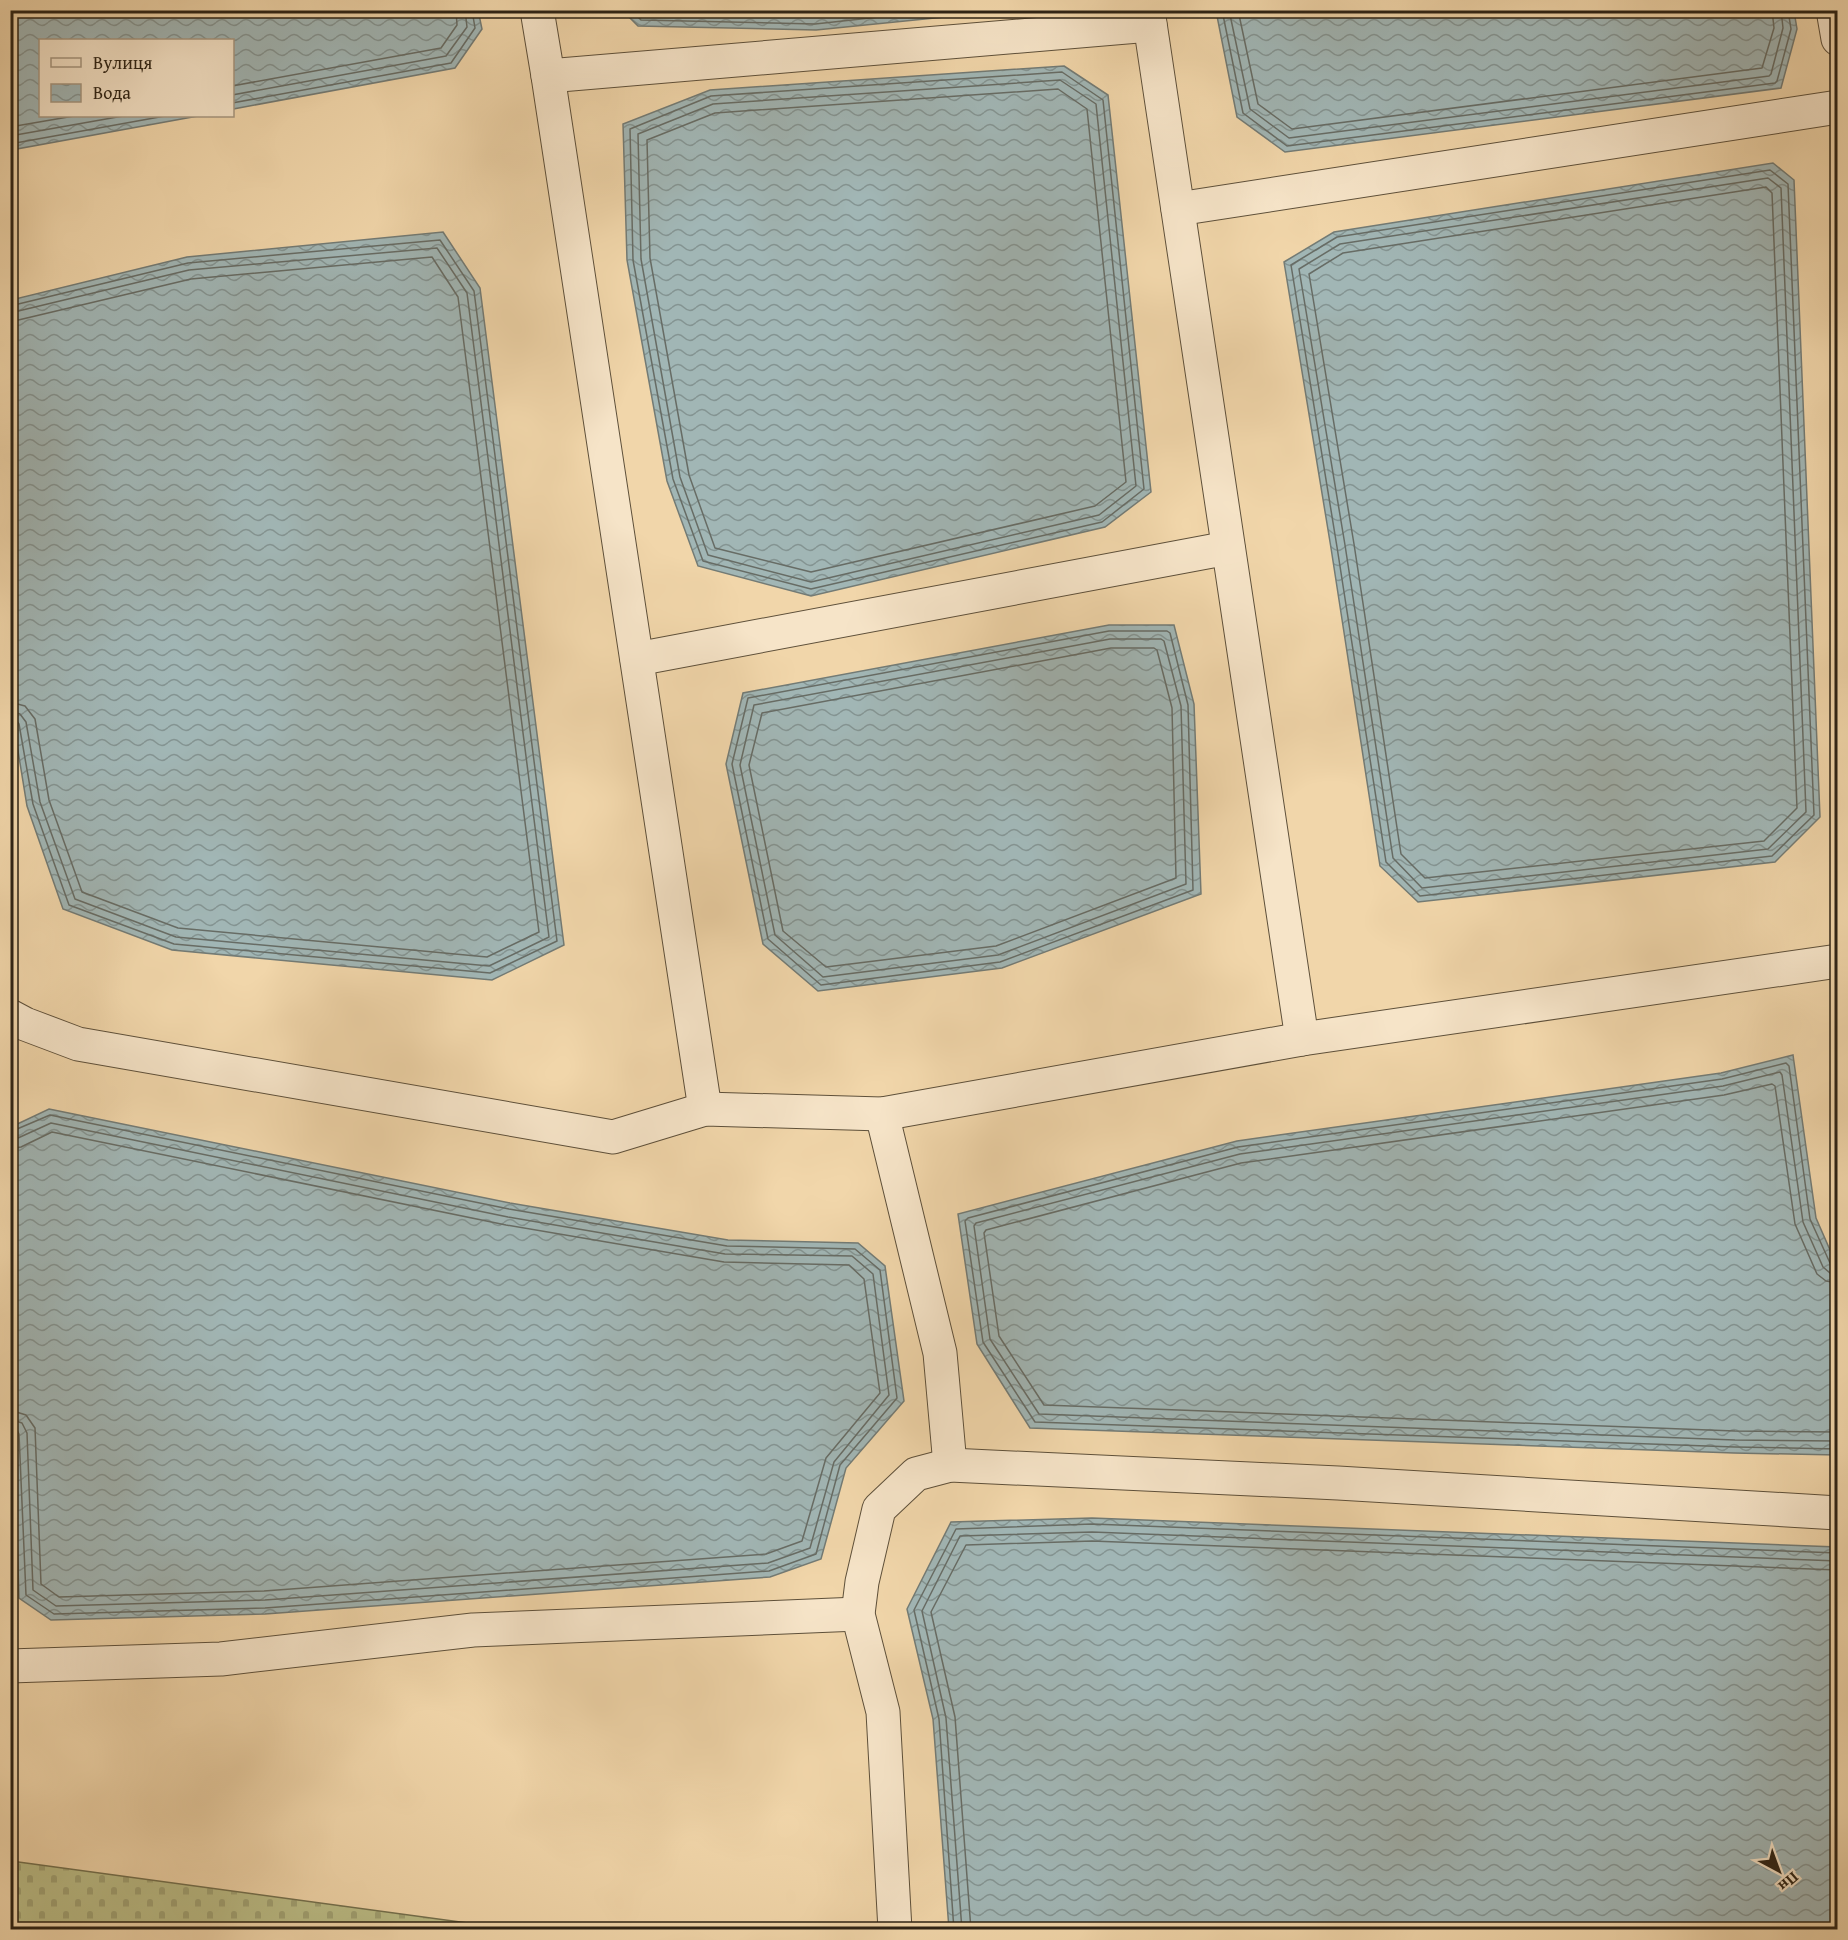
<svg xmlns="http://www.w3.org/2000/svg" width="1848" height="1940" font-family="'Gentium Book Plus',serif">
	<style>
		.cemetery { fill: url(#cemetery-stones); stroke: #74704e; stroke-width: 1.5 }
		.water { fill: url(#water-waves); stroke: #737b75; stroke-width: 1.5 }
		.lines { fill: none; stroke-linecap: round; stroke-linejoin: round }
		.shore { stroke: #676c65; stroke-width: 1.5 }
		.minor-casing { stroke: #5e503a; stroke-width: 35 }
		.minor { stroke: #f6e4c8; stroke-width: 33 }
	</style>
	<defs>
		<pattern id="cemetery-stones" width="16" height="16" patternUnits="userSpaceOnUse" patternTransform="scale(1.5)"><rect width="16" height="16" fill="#bbbd87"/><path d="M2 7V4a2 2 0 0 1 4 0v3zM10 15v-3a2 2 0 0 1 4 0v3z" fill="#a1a274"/></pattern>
		<pattern id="water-waves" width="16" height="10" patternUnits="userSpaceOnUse" patternTransform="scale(1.5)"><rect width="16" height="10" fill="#a1b6b5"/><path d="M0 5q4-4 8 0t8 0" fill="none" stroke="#849492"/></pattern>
	</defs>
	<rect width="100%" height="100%" fill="#f1d6aa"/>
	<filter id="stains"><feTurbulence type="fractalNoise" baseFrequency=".00333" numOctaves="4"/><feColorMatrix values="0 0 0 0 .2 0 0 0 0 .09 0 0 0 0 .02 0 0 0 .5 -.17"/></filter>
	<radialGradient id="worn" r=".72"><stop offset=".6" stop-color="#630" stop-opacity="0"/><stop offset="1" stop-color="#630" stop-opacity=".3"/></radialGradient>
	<polygon class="cemetery" points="11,1861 512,1929 11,1929"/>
	<g class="water">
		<polygon points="11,10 478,10 482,29 455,68 233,109 232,40 40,40 40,116 198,116 11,150"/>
		<polygon points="623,11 1004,11 816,30 638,26"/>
		<polygon points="1794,11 1797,29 1781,88 1285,152 1237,117 1216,11"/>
		<polygon points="1064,66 1108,95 1151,492 1105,527 811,596 698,566 667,481 627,260 623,124 710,90"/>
		<polygon points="1773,163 1794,180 1820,817 1775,862 1418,902 1380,866 1331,548 1284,262 1334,232"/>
		<polygon points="443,232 480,288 564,945 492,980 172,950 63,909 27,806 11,708 11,300 187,257"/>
		<polygon points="1109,625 1174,625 1194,704 1201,894 1002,968 818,991 763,944 726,764 743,693"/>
		<polygon points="1793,1055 1816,1218 1837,1266 1837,1455 1734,1453 1030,1428 977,1344 958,1214 1237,1141 1721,1073"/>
		<polygon points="49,1109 510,1203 728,1240 858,1243 885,1266 904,1401 846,1468 821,1559 770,1577 265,1614 51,1620 19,1598 11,1349 11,1127"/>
		<polygon points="1092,1518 1837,1547 1837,1929 949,1929 933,1719 907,1609 951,1522"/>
	</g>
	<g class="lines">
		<g class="shore">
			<polyline points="631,10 641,20 815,24 944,10"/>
			<polyline points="641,10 645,13 815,16 870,10"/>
			<polyline points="1222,10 1243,113 1287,146 1775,83 1777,81 1791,29 1788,10"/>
			<polyline points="1229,10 1250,109 1289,138 1769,76 1771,74 1783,28 1781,10"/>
			<polyline points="1238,10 1258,104 1292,129 1762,68 1774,28 1772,10"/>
			<polygon points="1062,72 1103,100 1144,489 1102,522 811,589 703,561 673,479 633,260 630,129 711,96"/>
			<polygon points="1060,80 1096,104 1136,486 1099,515 811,582 708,555 680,477 641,259 638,134 713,104"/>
			<polyline points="232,86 441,48 457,25 456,10"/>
			<polygon points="1058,89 1087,109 1126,482 1095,506 811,572 715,548 689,475 650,258 647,140 715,113"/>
			<polyline points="232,95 446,56 467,27 465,10"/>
			<polyline points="232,103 451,63 475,28 472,10"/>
			<polyline points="10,127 74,116"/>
			<polyline points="10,136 123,116"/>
			<polyline points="10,144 165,116"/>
			<polygon points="1770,170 1788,184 1814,815 1772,856 1420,896 1386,862 1337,547 1291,265 1337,237"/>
			<polygon points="1768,178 1781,188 1806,812 1768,849 1422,888 1393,858 1345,545 1299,269 1340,244"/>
			<polygon points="1766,187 1772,193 1797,808 1764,841 1425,878 1401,854 1354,544 1309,274 1343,253"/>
			<polyline points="10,306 188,263 440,240 474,291 557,941 490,973 174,944 69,905 33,804 19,724 16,720 10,719"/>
			<polyline points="10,313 189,270 437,248 467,293 549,937 489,966 176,937 75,899 40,802 26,722 20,714 10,711"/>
			<polyline points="10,322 191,279 432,257 458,297 539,932 487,957 178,928 82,892 49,800 35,719 25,706 10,702"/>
			<polygon points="1109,631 1167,631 1170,633 1188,705 1193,890 1000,962 821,985 768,939 732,764 748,698"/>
			<polygon points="1110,639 1161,639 1164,641 1181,706 1186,884 998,955 823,977 775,935 740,765 754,705"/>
			<polygon points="1111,648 1154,648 1157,650 1172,708 1176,878 996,946 826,967 783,931 749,765 762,713"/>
			<polyline points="10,1132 50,1115 509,1209 727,1246 855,1249 880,1270 897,1398 840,1465 816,1554 769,1571 265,1608 54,1614 26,1595 19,1434 16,1428 10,1427"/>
			<polyline points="10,1140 18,1138 51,1123 508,1217 725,1254 852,1256 873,1274 889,1395 834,1462 810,1548 768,1563 265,1600 56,1606 33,1590 27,1433 22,1423 10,1419"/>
			<polyline points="10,1149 21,1147 52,1132 506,1225 724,1262 849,1265 864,1279 880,1393 826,1458 802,1541 766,1554 264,1591 59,1597 41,1584 35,1428 26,1415 10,1410"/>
			<polyline points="1838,1267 1830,1263 1810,1219 1789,1066 1786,1063 1722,1079 1238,1147 968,1218 965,1221 983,1342 1035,1422 1735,1447 1838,1449"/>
			<polyline points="1838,1274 1830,1273 1823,1267 1803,1222 1782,1075 1780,1072 1723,1086 1240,1154 976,1223 974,1226 990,1339 1039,1414 1735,1440 1838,1441"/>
			<polyline points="1838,1283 1826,1281 1817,1274 1795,1224 1775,1086 1772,1084 1724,1095 1241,1163 986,1230 984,1233 999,1336 1044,1405 1735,1431 1838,1432"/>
			<polyline points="954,1930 939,1719 914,1610 956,1529 1092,1524 1838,1553"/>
			<polyline points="962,1930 946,1718 922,1611 960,1536 1092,1532 1838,1561"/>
			<polyline points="971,1930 955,1717 931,1612 966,1545 1092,1541 1838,1570"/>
		</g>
		<g class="minor-casing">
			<g id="minor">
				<polyline points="537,10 548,76 705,1109"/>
				<polyline points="1148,10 1302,1039"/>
				<polyline points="1833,10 1838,39"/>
				<polyline points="548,76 1150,25"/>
				<polyline points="1178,209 1838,107"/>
				<polyline points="637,659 1228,548"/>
				<polyline points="10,1016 25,1024 78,1044 613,1137 705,1109 882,1114 1302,1039 1838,961"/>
				<polyline points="882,1114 940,1353 950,1465"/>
				<polyline points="10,1666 221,1659 473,1630 858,1614"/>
				<polyline points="895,1930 883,1712 858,1614 862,1582 879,1509 916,1474 950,1465 1338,1483 1838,1513"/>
			</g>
		</g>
		<use href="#minor" class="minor"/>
	</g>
	<rect width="1848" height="1940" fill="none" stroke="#f1d6aa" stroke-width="36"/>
	<rect x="12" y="12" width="1824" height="1916" fill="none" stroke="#2d2315" stroke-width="3"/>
	<rect x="18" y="18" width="1812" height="1904" fill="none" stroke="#2d2315" stroke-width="1.5"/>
	<rect x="39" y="39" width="195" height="78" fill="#f6e4c8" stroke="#a69780" stroke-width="1.5"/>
	<rect x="51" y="58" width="30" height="9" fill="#f6e4c8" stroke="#a69780" stroke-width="1.5"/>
	<text x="93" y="69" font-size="18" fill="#2d2315">Вулиця</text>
	<rect x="51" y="84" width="30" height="18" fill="url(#water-waves)" stroke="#a69780" stroke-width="1.5"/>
	<text x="93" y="99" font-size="18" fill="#2d2315">Вода</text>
	<g transform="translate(1779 1871) rotate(139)" stroke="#f6e4c8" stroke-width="4.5" paint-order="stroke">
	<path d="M0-4.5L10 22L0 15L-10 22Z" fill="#2d2315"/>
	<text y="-9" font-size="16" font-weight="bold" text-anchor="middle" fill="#2d2315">Пн</text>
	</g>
	<rect width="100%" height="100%" filter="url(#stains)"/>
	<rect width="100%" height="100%" fill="url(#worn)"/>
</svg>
